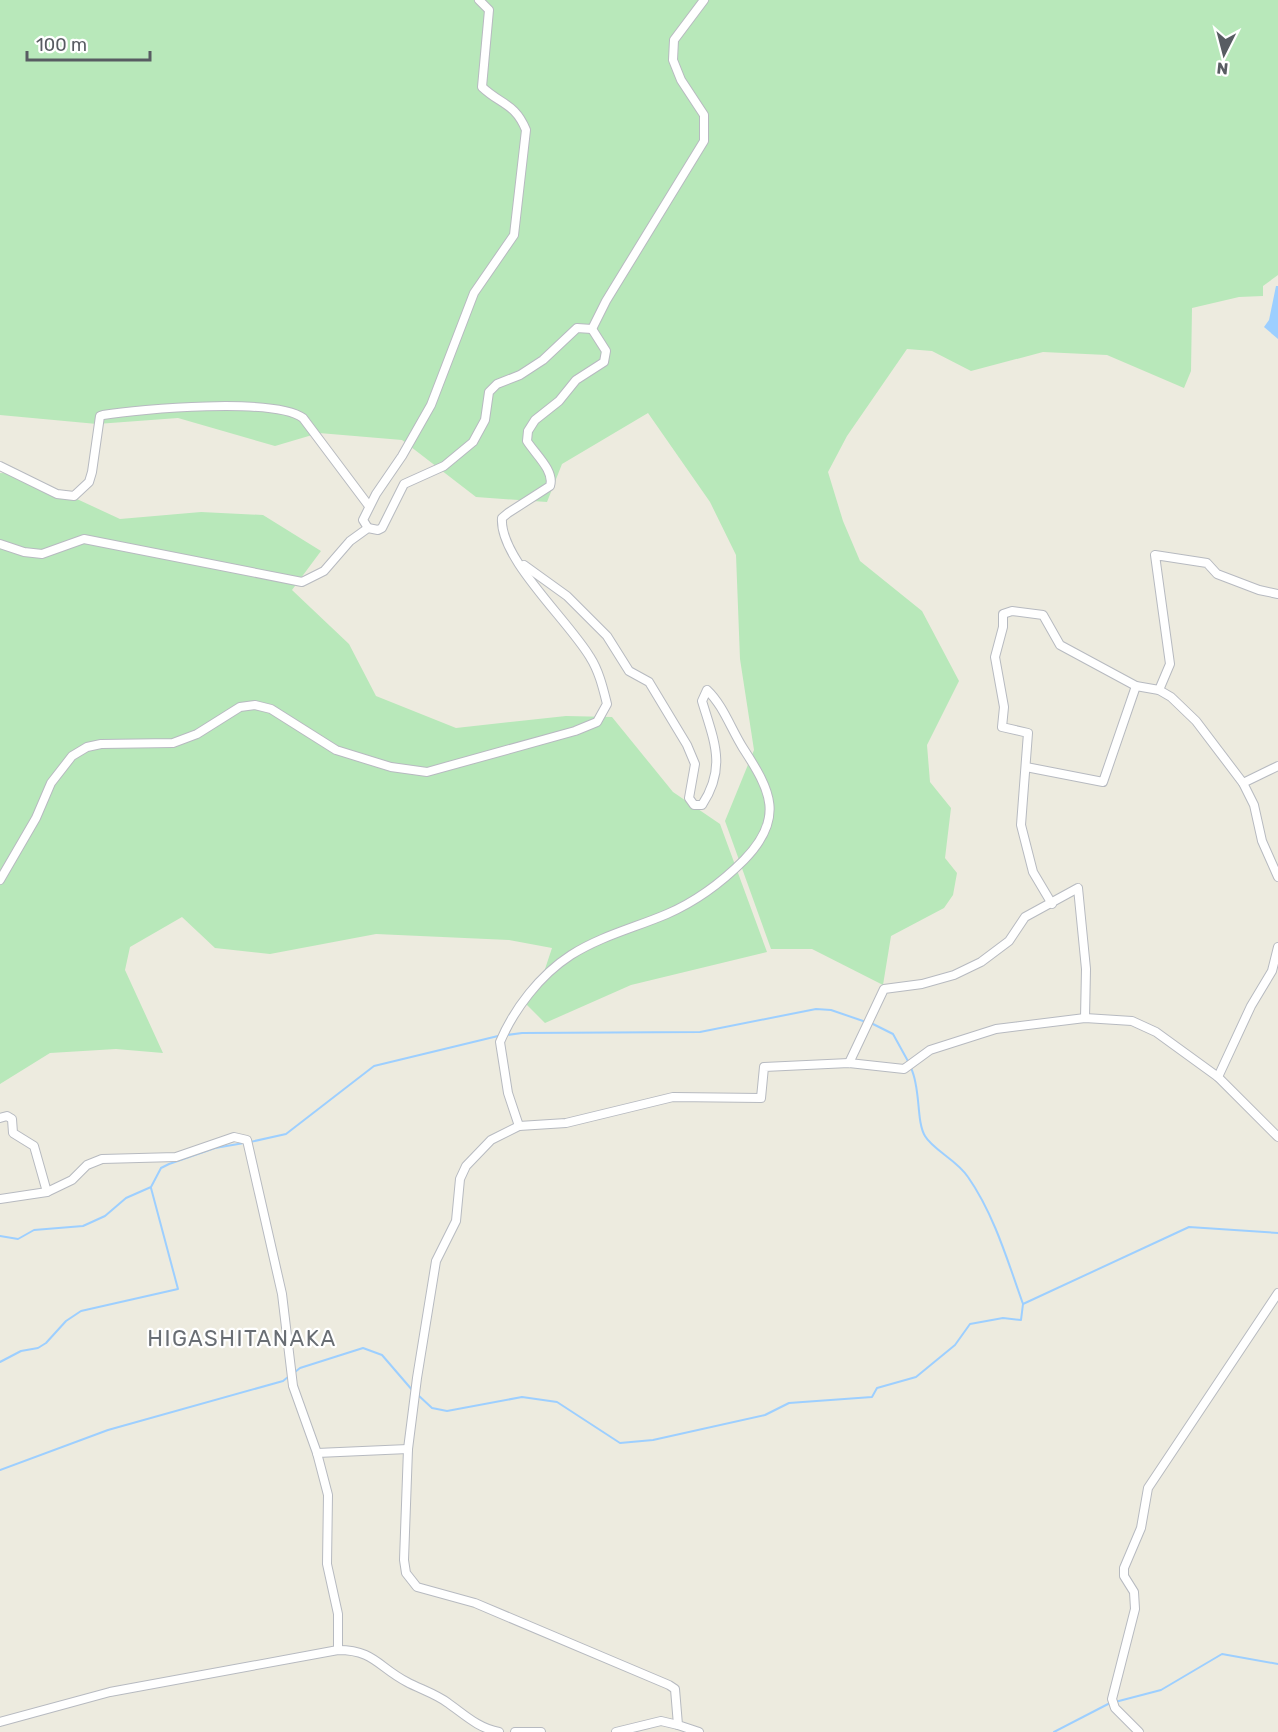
<svg xmlns="http://www.w3.org/2000/svg" width="1278" height="1732" font-family="Rubik,sans-serif">
	<style>
		.green { fill: #b8e8ba }
		.water { fill: #9dcfff }
		.lines { fill: none; stroke-linecap: round; stroke-linejoin: round }
		.stream { stroke: #9dcfff; stroke-width: 2 }
		.street-casing { stroke: #b7bac0; stroke-width: 10 }
		.street { stroke: #fff; stroke-width: 8 }
		.labels { text-anchor: middle; stroke-width: 4.5; stroke-linejoin: round; paint-order: stroke }
		.quarter-label { font-size: 22px; letter-spacing: 1.5px; fill: #696e74; stroke: #fff }
	</style>
	<rect width="100%" height="100%" fill="#edebdf"/>
	<g class="green">
		<polygon points="0,0 1278,0 1278,275 1263,286 1263,296 1239,297 1192,308 1191,371 1184,388 1107,355 1043,352 971,371 932,351 907,349 847,436 828,472 843,521 860,561 922,611 959,681 927,745 930,782 951,808 945,858 957,873 953,895 944,908 891,936 883,985 812,949 771,949 725,821 754,750 740,659 736,555 710,502 648,413 562,464 547,502 476,497 402,440 319,433 275,446 178,418 97,424 0,415"/>
		<polygon points="0,473 23,474 120,519 201,512 263,515 321,551 292,590 349,644 376,696 456,728 566,716 612,717 673,792 720,824 767,952 631,985 545,1023 524,1002 540,984 552,948 509,940 376,934 270,954 215,948 182,917 130,947 125,970 163,1053 116,1049 50,1053 0,1084"/>
	</g>
	<polygon class="water" points="1276,286 1278,286 1278,339 1264,327 1269,320"/>
	<g class="lines">
		<g class="stream">
			<polyline points="871,1023 893,1034 909,1063"/>
			<polyline points="507,1035 522,1033 700,1032 816,1009 831,1010 866,1022"/>
			<polyline points="250,1142 286,1134 374,1066 498,1036"/>
			<polyline points="0,1236 18,1239 34,1230 83,1226 105,1216 126,1198 151,1187 161,1168 169,1164 215,1148 244,1143"/>
			<polyline points="1023,1304 1189,1227 1278,1233"/>
			<polyline points="0,1362 21,1351 38,1348 46,1343 66,1321 81,1311 178,1289 151,1188"/>
			<polyline points="295,1372 300,1368 363,1348 382,1355 413,1391"/>
			<path d="M 418,1395 L 432,1408 L 447,1411 L 522,1397 L 557,1402 L 620,1443 L 653,1440 L 765,1415 L 789,1403 L 872,1397 L 877,1388 L 916,1377 L 955,1345 L 970,1324 L 1003,1318 L 1021,1320 L 1023,1304 C 1008,1262 994,1214 968,1177 C 957,1160 933,1150 925,1136 C 916,1121 921,1089 911,1068"/>
			<polyline points="0,1470 108,1430 283,1381 288,1377"/>
			<polyline points="1115,1702 1161,1690 1222,1654 1278,1664"/>
			<polyline points="1054,1732 1110,1703"/>
		</g>
		<g class="street-casing">
			<g id="street">
				<polyline points="592,329 606,301 704,141 704,115 681,80 673,60 674,40 704,0"/>
				<path d="M 0,466 L 57,494 L 74,496 L 89,482 L 92,472 L 100,416 L 103,415 C 140,409 275,397 303,418 L 369,506"/>
				<path d="M 368,528 L 363,520 L 376,494 L 402,456 L 431,405 L 474,293 L 514,235 L 526,130 C 515,103 501,105 482,87 L 489,10 L 479,0"/>
				<polyline points="0,544 24,552 42,554 84,539 302,582 324,571 350,541 368,528 378,530 382,528 404,484 444,466 473,442 485,420 489,392 497,384 520,375 543,360 577,328 592,329"/>
				<polyline points="1159,690 1170,664 1155,555 1207,563 1217,574 1259,590 1278,594"/>
				<polyline points="1026,767 1103,782 1136,686"/>
				<polyline points="1243,783 1278,766"/>
				<path d="M 0,880 L 36,818 L 51,783 L 72,756 L 87,747 L 101,744 L 173,743 L 197,734 L 240,707 L 255,705 L 271,709 L 336,750 L 391,767 L 427,772 L 575,731 L 597,722 L 607,704 C 603,688 599,671 590,657 C 568,620 499,558 502,518 L 508,513 L 550,486 C 555,471 535,454 527,441 L 528,431 L 535,420 L 559,401 L 576,380 L 604,362 L 606,351 L 592,329"/>
				<polyline points="1052,904 1033,872 1021,825 1028,733 1002,727 1004,707 995,657 1003,627 1003,614 1012,611 1043,615 1060,645 1136,686 1159,690 1171,697 1196,721 1243,783 1254,805 1262,841 1278,877"/>
				<polyline points="849,1063 884,989 922,984 954,975 981,962 1009,941 1025,917 1078,888 1086,969 1085,1018"/>
				<polyline points="1218,1077 1251,1006 1272,971 1278,947"/>
				<polyline points="0,1118 7,1116 12,1119 13,1133 34,1146 47,1192"/>
				<path d="M 519,1126 L 508,1093 L 500,1042 C 514,1009 540,975 571,955 C 601,936 634,928 667,914 C 697,901 721,883 744,860 C 785,818 771,791 743,748 C 731,729 723,705 707,690 L 702,701 C 714,741 727,767 702,805 L 694,805 L 689,798 L 695,764 L 687,745 L 649,682 L 629,671 L 607,636 L 567,596 L 524,565"/>
				<polyline points="0,1199 47,1192 72,1180 87,1165 102,1159 176,1157 234,1137 247,1140 282,1294 293,1386 317,1453 328,1495 327,1564 338,1614 338,1650"/>
				<polyline points="317,1453 408,1449"/>
				<path d="M 0,1722 L 110,1692 L 338,1650 C 374,1650 378,1667 407,1682 C 420,1689 436,1694 448,1703 C 465,1715 478,1728 499,1732"/>
				<polyline points="515,1732 541,1732"/>
				<polyline points="616,1732 661,1721 678,1725"/>
				<polyline points="699,1732 678,1725 675,1689 669,1685 475,1603 417,1587 406,1573 404,1560 408,1449 417,1378 436,1261 456,1221 460,1179 466,1166 491,1140 519,1126 566,1123 673,1097 761,1098 764,1067 849,1063 904,1069 930,1050 996,1029 1085,1018 1132,1021 1156,1032 1218,1077 1278,1137"/>
				<polyline points="1139,1732 1115,1708 1112,1699 1135,1609 1134,1592 1124,1576 1124,1568 1141,1528 1148,1488 1278,1293"/>
			</g>
		</g>
		<use href="#street" class="street"/>
	</g>
	<g class="labels">
		<g class="quarter-label">
			<text x="242" y="1346">HIGASHITANAKA</text>
		</g>
	</g>
	<g transform="translate(1224 54) rotate(186)" stroke="#ffffff" stroke-width="4.5" paint-order="stroke">
	<path d="M0-4.5L10 22L0 15L-10 22Z" fill="#585c62"/>
	<text y="-9" font-size="16" font-weight="bold" text-anchor="middle" fill="#585c62">N</text>
	</g>
	<path d="M27 51v9h123v-9" fill="none" stroke="#585c62" stroke-width="3"/>
	<text x="36" y="51" font-size="18" fill="#585c62" stroke="#ffffff" stroke-width="4.5" paint-order="stroke">100 m</text>
</svg>
